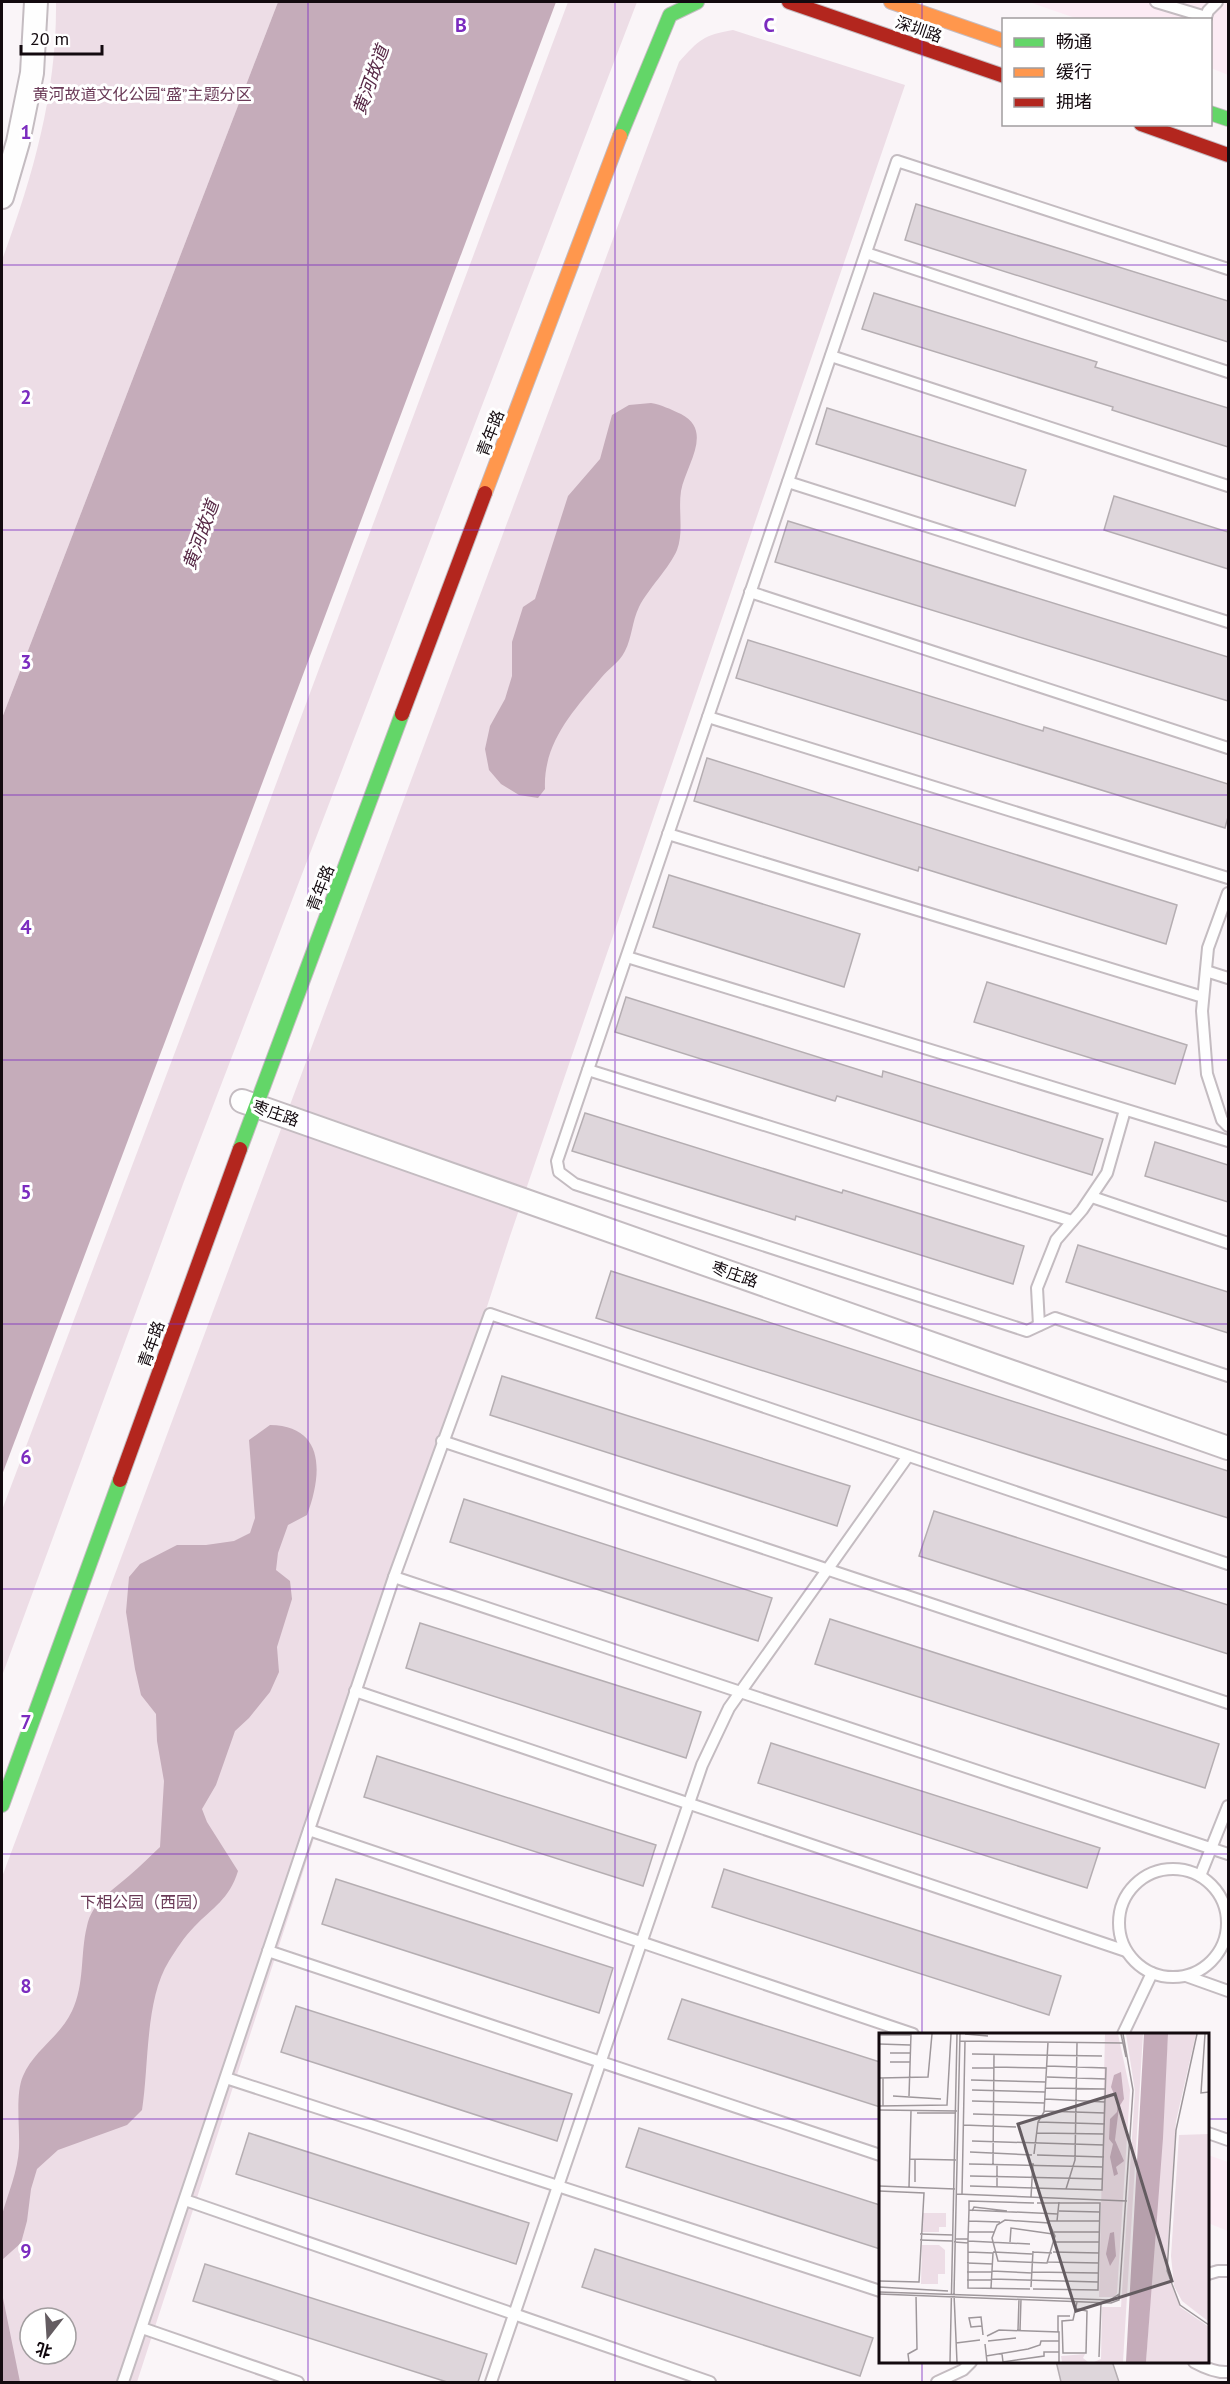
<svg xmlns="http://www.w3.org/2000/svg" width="1230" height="2384" font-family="'PT Sans','Noto Sans SC',sans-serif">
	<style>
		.built { fill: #fcebf4 }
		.green { fill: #eddde6; fill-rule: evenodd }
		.water { fill: #c5acba }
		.building { fill: #ded6db; stroke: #b5aeb2; stroke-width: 1.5 }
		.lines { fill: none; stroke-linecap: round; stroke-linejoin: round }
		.lane-casing { stroke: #c4bcc1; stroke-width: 14 }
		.street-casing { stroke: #c4bcc1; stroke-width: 26 }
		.fast-casing { stroke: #c4bcc1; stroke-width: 16 }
		.slow-casing { stroke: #c4bcc1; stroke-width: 16 }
		.jam-casing { stroke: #c4bcc1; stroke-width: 16 }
		.lane { stroke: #fefefe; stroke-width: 10 }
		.street { stroke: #fefefe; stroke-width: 22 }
		.fast { stroke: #63d668; stroke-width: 14 }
		.slow { stroke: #ff974d; stroke-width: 14 }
		.jam { stroke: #b3261e; stroke-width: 14 }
		.grid { fill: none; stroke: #7b2cbf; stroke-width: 1.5; stroke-opacity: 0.55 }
		.labels { text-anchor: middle; stroke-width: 6; stroke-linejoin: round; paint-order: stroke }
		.street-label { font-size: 16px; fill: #130a0f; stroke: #fff }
		.park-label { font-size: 16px; fill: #6a3a57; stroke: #fff }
		.water-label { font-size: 18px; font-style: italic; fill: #572946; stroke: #fff }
		.inset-road { fill: none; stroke: #9e979b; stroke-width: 1.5 }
		.view { fill: #645c61; fill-opacity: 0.15; stroke: #645c61; stroke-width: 3 }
		.inset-edge { fill: none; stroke: #130a0f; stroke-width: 3 }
		.grid-label { font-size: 20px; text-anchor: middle; font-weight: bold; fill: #7b2cbf; stroke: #fff; stroke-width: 6; stroke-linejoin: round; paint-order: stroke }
	</style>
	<rect width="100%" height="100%" fill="#faf5f8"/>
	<g class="built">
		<polygon points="1029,2 1228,2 1228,75 1211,68 1210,20 1078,19"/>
		<polygon points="1208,2155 1228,2162 1228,2231 1208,2223"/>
	</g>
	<g class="green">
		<path d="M 56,2 L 278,2 L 2,718 L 2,260 C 33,176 57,92 56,2 Z"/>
		<polygon points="568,2 637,2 183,1184 2,1676 2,1510 254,843"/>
		<path d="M 733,30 L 905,85 L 510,1236 L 137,2382 L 2,2382 L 2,1877 L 679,62 C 699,40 703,35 733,30 ZM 30,2318 L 66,2318 L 66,2354 L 30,2354 Z"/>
	</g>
	<g class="water">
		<polygon points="278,2 556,2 2,1475 2,718"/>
		<path d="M 651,403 C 662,405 670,409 681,414 C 714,431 686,465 681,491 C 678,510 684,532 677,550 C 670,567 648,589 639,607 C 632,621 632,638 625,651 C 619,663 609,668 601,678 C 573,711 543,743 545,789 L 538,798 L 519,795 L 501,784 L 489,770 L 485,749 L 490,726 L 505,699 L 512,676 L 512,642 L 523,607 L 535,599 L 568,496 L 600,459 L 612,415 L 629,405 Z"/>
		<path d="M 270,1425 C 326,1426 322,1475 307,1515 L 288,1525 L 278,1553 L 276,1570 L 290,1581 L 292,1599 L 277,1647 L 279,1672 L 270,1692 L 249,1718 L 235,1731 L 216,1785 L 202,1809 L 207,1822 L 238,1871 C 229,1900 213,1907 194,1927 C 184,1937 176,1950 169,1961 C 145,1999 149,2066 142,2110 L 127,2125 L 58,2150 L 37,2169 L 31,2189 L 27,2221 L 21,2243 L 2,2260 C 1,2246 0,2229 2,2215 C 8,2193 18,2171 19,2148 C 20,2128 15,2094 23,2076 C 34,2050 60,2037 72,2011 C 85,1984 80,1954 87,1926 C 92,1902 113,1890 130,1875 C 141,1866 150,1856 160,1847 L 164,1781 L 157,1741 L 156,1714 L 141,1695 L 135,1669 L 126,1612 L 129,1577 L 140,1564 L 177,1545 L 206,1545 L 234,1541 L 250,1533 L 255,1518 L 249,1440 Z"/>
		<polygon points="2,2288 3,2298 20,2382 2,2382"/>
	</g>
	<g class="building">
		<polygon points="916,204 1228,301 1228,342 905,240"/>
		<polygon points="874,293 1097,362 1095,367 1228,408 1228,447 1112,410 1113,407 862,329"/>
		<polygon points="827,408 1026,470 1015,506 816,444"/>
		<polygon points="1114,496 1228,532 1228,569 1104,530"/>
		<polygon points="788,521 1228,657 1228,701 775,562"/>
		<polygon points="748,640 1043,731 1044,727 1228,784 1228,817 1225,828 736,678"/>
		<polygon points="707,758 1177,905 1166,944 919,867 918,871 694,801"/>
		<polygon points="669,875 860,934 844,987 653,927"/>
		<polygon points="987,982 1187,1045 1175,1084 974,1022"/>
		<polygon points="626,997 882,1077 883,1071 1103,1139 1092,1175 837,1096 835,1101 615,1032"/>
		<polygon points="585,1113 842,1193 843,1190 1024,1246 1013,1284 796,1216 795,1220 572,1151"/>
		<polygon points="1155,1142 1228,1165 1228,1202 1145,1176"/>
		<polygon points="1078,1245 1228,1292 1228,1333 1066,1282"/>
		<polygon points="611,1271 1228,1471 1228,1518 596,1318"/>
		<polygon points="502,1376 850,1486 837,1526 490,1415"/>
		<polygon points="464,1499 772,1598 758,1641 450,1542"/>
		<polygon points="934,1511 1228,1605 1228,1654 919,1556"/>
		<polygon points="830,1619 1219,1744 1205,1788 815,1664"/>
		<polygon points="420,1623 701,1712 686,1758 406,1668"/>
		<polygon points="771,1743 1100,1848 1087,1888 758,1783"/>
		<polygon points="377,1756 656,1845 643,1886 364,1797"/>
		<polygon points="724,1869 1061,1976 1049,2015 712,1907"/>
		<polygon points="336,1879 613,1968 599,2013 322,1924"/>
		<polygon points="682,1999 880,2062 880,2107 668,2039"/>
		<polygon points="296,2006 572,2094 557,2141 281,2052"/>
		<polygon points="639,2128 880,2205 880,2249 626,2167"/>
		<polygon points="249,2133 529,2223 516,2264 236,2174"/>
		<polygon points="595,2249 873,2338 860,2376 582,2287"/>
		<polygon points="205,2264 487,2354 478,2382 447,2382 193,2301"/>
		<polygon points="1056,2361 1112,2361 1119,2382 1061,2382"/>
	</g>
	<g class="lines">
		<g class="lane-casing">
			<g id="lane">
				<polyline points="1156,2 1206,17"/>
				<polyline points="1205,20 1208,11 1217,2"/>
				<polyline points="866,253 1228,372"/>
				<polyline points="1228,269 897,161 557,1161 559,1172 575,1184 1027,1331 1055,1318 1228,1376"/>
				<polyline points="831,356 1228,486"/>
				<polyline points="788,482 1228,622"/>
				<polyline points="750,592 1228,748"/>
				<polyline points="708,717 1228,878"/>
				<polyline points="668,834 1203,997"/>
				<polyline points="1228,893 1208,948 1202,1011 1207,1074 1222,1120 1228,1126"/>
				<polyline points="627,957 1228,1141"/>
				<polyline points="1206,971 1228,978"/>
				<polyline points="588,1070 1072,1221"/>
				<polyline points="1092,1197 1228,1243"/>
				<polyline points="1039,1325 1037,1288 1056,1240 1082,1210 1107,1173 1125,1110"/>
				<polyline points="442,1441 1228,1703"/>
				<polyline points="394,1577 1228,1854"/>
				<polyline points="355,1691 1126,1951"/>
				<polyline points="309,1830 913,2034"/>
				<circle cx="1173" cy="1923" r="54"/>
				<polyline points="1200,1876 1228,1806"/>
				<polyline points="268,1951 880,2155"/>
				<polyline points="1186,1976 1228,1991"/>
				<polyline points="1123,2034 1152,1973"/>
				<polyline points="226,2078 880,2291"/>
				<polyline points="1208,2133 1228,2140"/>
				<polyline points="185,2200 710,2382"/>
				<polyline points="1208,2274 1218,2271 1228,2271"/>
				<polyline points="142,2328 298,2382"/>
				<path d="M 1194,2362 C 1205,2368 1216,2373 1228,2372"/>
				<polyline points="123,2382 394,1577 490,1314 1228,1564"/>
				<polyline points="491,2382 702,1765 729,1708 908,1456"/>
				<polyline points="937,2382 963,2370 971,2362"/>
			</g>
		</g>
		<g class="street-casing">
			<g id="street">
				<polyline points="2,197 18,142 32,73 36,2"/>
				<polyline points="242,1101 1228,1448"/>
			</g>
		</g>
		<g class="fast-casing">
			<g id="fast">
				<polyline points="1210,113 1228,119"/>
				<polyline points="620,136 670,15 697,2"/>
				<polyline points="240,1149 402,714"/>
				<polyline points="2,1805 120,1480"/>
			</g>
		</g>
		<g class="slow-casing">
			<g id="slow">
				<polyline points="891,2 1004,41"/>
				<polyline points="485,493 620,136"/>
			</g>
		</g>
		<g class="jam-casing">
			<g id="jam">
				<polyline points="789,2 1004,76"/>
				<polyline points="1141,124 1228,155"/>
				<polyline points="402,714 485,493"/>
				<polyline points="120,1480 240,1149"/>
			</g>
		</g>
		<use href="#lane" class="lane"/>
		<use href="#street" class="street"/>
		<use href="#fast" class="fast"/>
		<use href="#slow" class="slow"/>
		<use href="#jam" class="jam"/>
	</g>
	<path class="grid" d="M 308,2 L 308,2382M 615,2 L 615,2382M 922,2 L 922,2034M 2,265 L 1228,265M 2,530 L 1228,530M 2,795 L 1228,795M 2,1060 L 1228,1060M 2,1324 L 1228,1324M 2,1589 L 1228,1589M 2,1854 L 1228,1854M 2,2119 L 880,2119M 1208,2119 L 1228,2119M 922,2362 L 922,2382"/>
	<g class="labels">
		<g class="street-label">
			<text transform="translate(919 29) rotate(19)" y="6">深圳路</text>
			<text transform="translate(490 433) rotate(-69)" y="6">青年路</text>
			<text transform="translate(320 888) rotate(-69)" y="6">青年路</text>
			<text transform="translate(276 1113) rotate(19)" y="6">枣庄路</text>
			<text transform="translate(735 1274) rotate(19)" y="6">枣庄路</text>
			<text transform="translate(151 1344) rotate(-70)" y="6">青年路</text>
		</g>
		<g class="park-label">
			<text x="142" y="100">黄河故道文化公园“盛”主题分区</text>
			<text x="144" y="1908">下相公园（西园）</text>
		</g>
		<g class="water-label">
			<text transform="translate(371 80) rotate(-70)" y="6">黄河故道</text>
			<text transform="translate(201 535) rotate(-70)" y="6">黄河故道</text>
		</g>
	</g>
	<g transform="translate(879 2033)">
		<rect width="330" height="330" fill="#faf5f8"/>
		<path d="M 226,1 L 239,1 L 251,57 L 238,260 L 235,264 L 220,264 ZM 247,1 L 264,1 L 244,329 L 215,329 L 222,326 L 223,274 L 242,274 L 256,58 ZM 289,1 L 317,1 L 297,88 L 287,238 L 301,274 L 330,294 L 330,329 L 267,329 ZM 330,101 L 330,289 L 303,268 L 295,253 L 292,223 L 300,102 ZM 44,180 L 67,180 L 67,194 L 60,194 L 60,199 L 43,199 ZM 43,212 L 60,212 L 66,217 L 66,241 L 59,241 L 59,251 L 42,251 ZM 206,321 L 204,325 L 209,329 L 183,329 L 182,323 Z" fill="#eddde6"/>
		<path d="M 265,1 L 289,1 L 284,105 L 267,329 L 247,329 ZM 242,39 L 245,66 L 240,74 L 236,107 L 245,128 L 237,134 L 239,141 L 235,143 L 231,124 L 234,111 L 230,106 L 231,86 L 238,79 L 239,70 L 232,54 L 235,42 ZM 235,199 L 237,223 L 231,233 L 227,221 L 231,200 Z" fill="#c5acba"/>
		<path class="inset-road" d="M 86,1 L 109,3M 242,1 L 247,24M 318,1 L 297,97 L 288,238 L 301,272 L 330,292M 326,1 L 322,60 L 330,59M 0,2 L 32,2M 81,8 L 244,10M 0,11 L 31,12M 11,20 L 31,20M 93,21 L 223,23M 11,29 L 31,29M 115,34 L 168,35M 93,35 L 115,35M 168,44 L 227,46M 0,45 L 49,44 L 53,1M 92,47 L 167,49M 167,55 L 227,56M 93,57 L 166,59M 14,63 L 62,66M 30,63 L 32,1M 166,66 L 226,69M 93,68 L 166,70M 0,73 L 68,72 L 72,1M 4,73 L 4,45M 0,77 L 78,78M 165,78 L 226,80M 38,80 L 76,80M 94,81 L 164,83M 159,89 L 226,91M 84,92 L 137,94M 158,100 L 225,101M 93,108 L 225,112M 91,119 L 153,122M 155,121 L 159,89 L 165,79 L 169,9M 158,122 L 225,124M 31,126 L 77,127M 90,131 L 224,134M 114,131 L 115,22M 118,131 L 118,154M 91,143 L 224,146M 36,149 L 36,126M 0,153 L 76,156M 91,153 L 223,157 L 227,35 L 168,33M 30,154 L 32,78M 187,156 L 196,127 L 198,10M 0,158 L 45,160 L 40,249 L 0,248M 78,161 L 248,168M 83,161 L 86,8M 152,164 L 154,130M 90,177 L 90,168 L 155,170M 93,178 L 95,174 L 128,178M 180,178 L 221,179M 126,187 L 170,190 L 176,203 L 168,230 L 119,228 L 113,205 L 118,192 ZM 89,188 L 121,189M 169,188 L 221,188M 178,188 L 180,169M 90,199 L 115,199M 175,199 L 221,199M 41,201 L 74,202M 89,206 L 90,177 L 179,181M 41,207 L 73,208M 89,208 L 151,211M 75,209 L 89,210 L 89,206 L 77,206M 131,209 L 132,195 L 174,201M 175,209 L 220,209M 89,210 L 89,255 L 151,256M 89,219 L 114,220M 114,219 L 153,221M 154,219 L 173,220M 174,219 L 220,220M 169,229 L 220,230M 88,230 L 114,231M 113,238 L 153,240M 88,239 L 113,239M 153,239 L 219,240M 113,246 L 219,249M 88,247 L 113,247M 0,254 L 69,258M 152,254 L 154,218M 112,255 L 114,220M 154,256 L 219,257 L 221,170 L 158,170M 0,259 L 231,267 L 240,261M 0,261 L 232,270 L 240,267 L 254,57 L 244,1M 198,276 L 208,278 L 207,320 L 184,320 L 183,288 L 194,287 L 198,269M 103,293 L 92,294 L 90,285 L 102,284 L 104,302M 139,297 L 140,266M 141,297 L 142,266M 179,299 L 179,283 L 191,283M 108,303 L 120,297 L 180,299 L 180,329M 109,308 L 137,305M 77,310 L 101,307M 106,311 L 108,329M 123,321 L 124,329 L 165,323 L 165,319 L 180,319M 107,323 L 149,316 L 161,312 L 162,308 L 180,308M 220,324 L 222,269M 30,329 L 29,321 L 38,316 L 37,262M 71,329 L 78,1M 78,329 L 75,261 L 81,1"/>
		<path class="view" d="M 236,61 L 293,248 L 197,278 L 139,91 Z"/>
		<rect width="330" height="330" class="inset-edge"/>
	</g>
	<g class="grid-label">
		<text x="461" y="32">B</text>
		<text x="769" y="32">C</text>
		<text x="26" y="139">1</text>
		<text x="26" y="404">2</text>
		<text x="26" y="669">3</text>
		<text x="26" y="934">4</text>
		<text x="26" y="1199">5</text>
		<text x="26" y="1464">6</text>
		<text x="26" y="1729">7</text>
		<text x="26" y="1993">8</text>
		<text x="26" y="2258">9</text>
	</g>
	<rect width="1230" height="2384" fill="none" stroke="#130a0f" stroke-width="6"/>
	<rect x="1002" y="18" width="210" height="108" fill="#ffffff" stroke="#a19d9f" stroke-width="1.5"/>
	<rect x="1014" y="38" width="30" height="9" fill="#63d668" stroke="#a19d9f" stroke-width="1.5"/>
	<text x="1056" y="48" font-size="18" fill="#130a0f">畅通</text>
	<rect x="1014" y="68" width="30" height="9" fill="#ff974d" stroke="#a19d9f" stroke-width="1.5"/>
	<text x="1056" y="78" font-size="18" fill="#130a0f">缓行</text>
	<rect x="1014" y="98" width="30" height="9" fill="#b3261e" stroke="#a19d9f" stroke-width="1.5"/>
	<text x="1056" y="108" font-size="18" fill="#130a0f">拥堵</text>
	<g transform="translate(48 2336) rotate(197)"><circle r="28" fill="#ffffff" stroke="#a19d9f" stroke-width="1.5"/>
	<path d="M0-4.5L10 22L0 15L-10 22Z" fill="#645c61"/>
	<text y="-9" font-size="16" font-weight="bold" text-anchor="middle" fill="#130a0f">北</text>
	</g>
	<path d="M21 45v9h81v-9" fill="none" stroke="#130a0f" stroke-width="3"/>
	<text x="30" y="45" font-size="18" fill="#130a0f" stroke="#ffffff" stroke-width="4.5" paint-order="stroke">20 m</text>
</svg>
